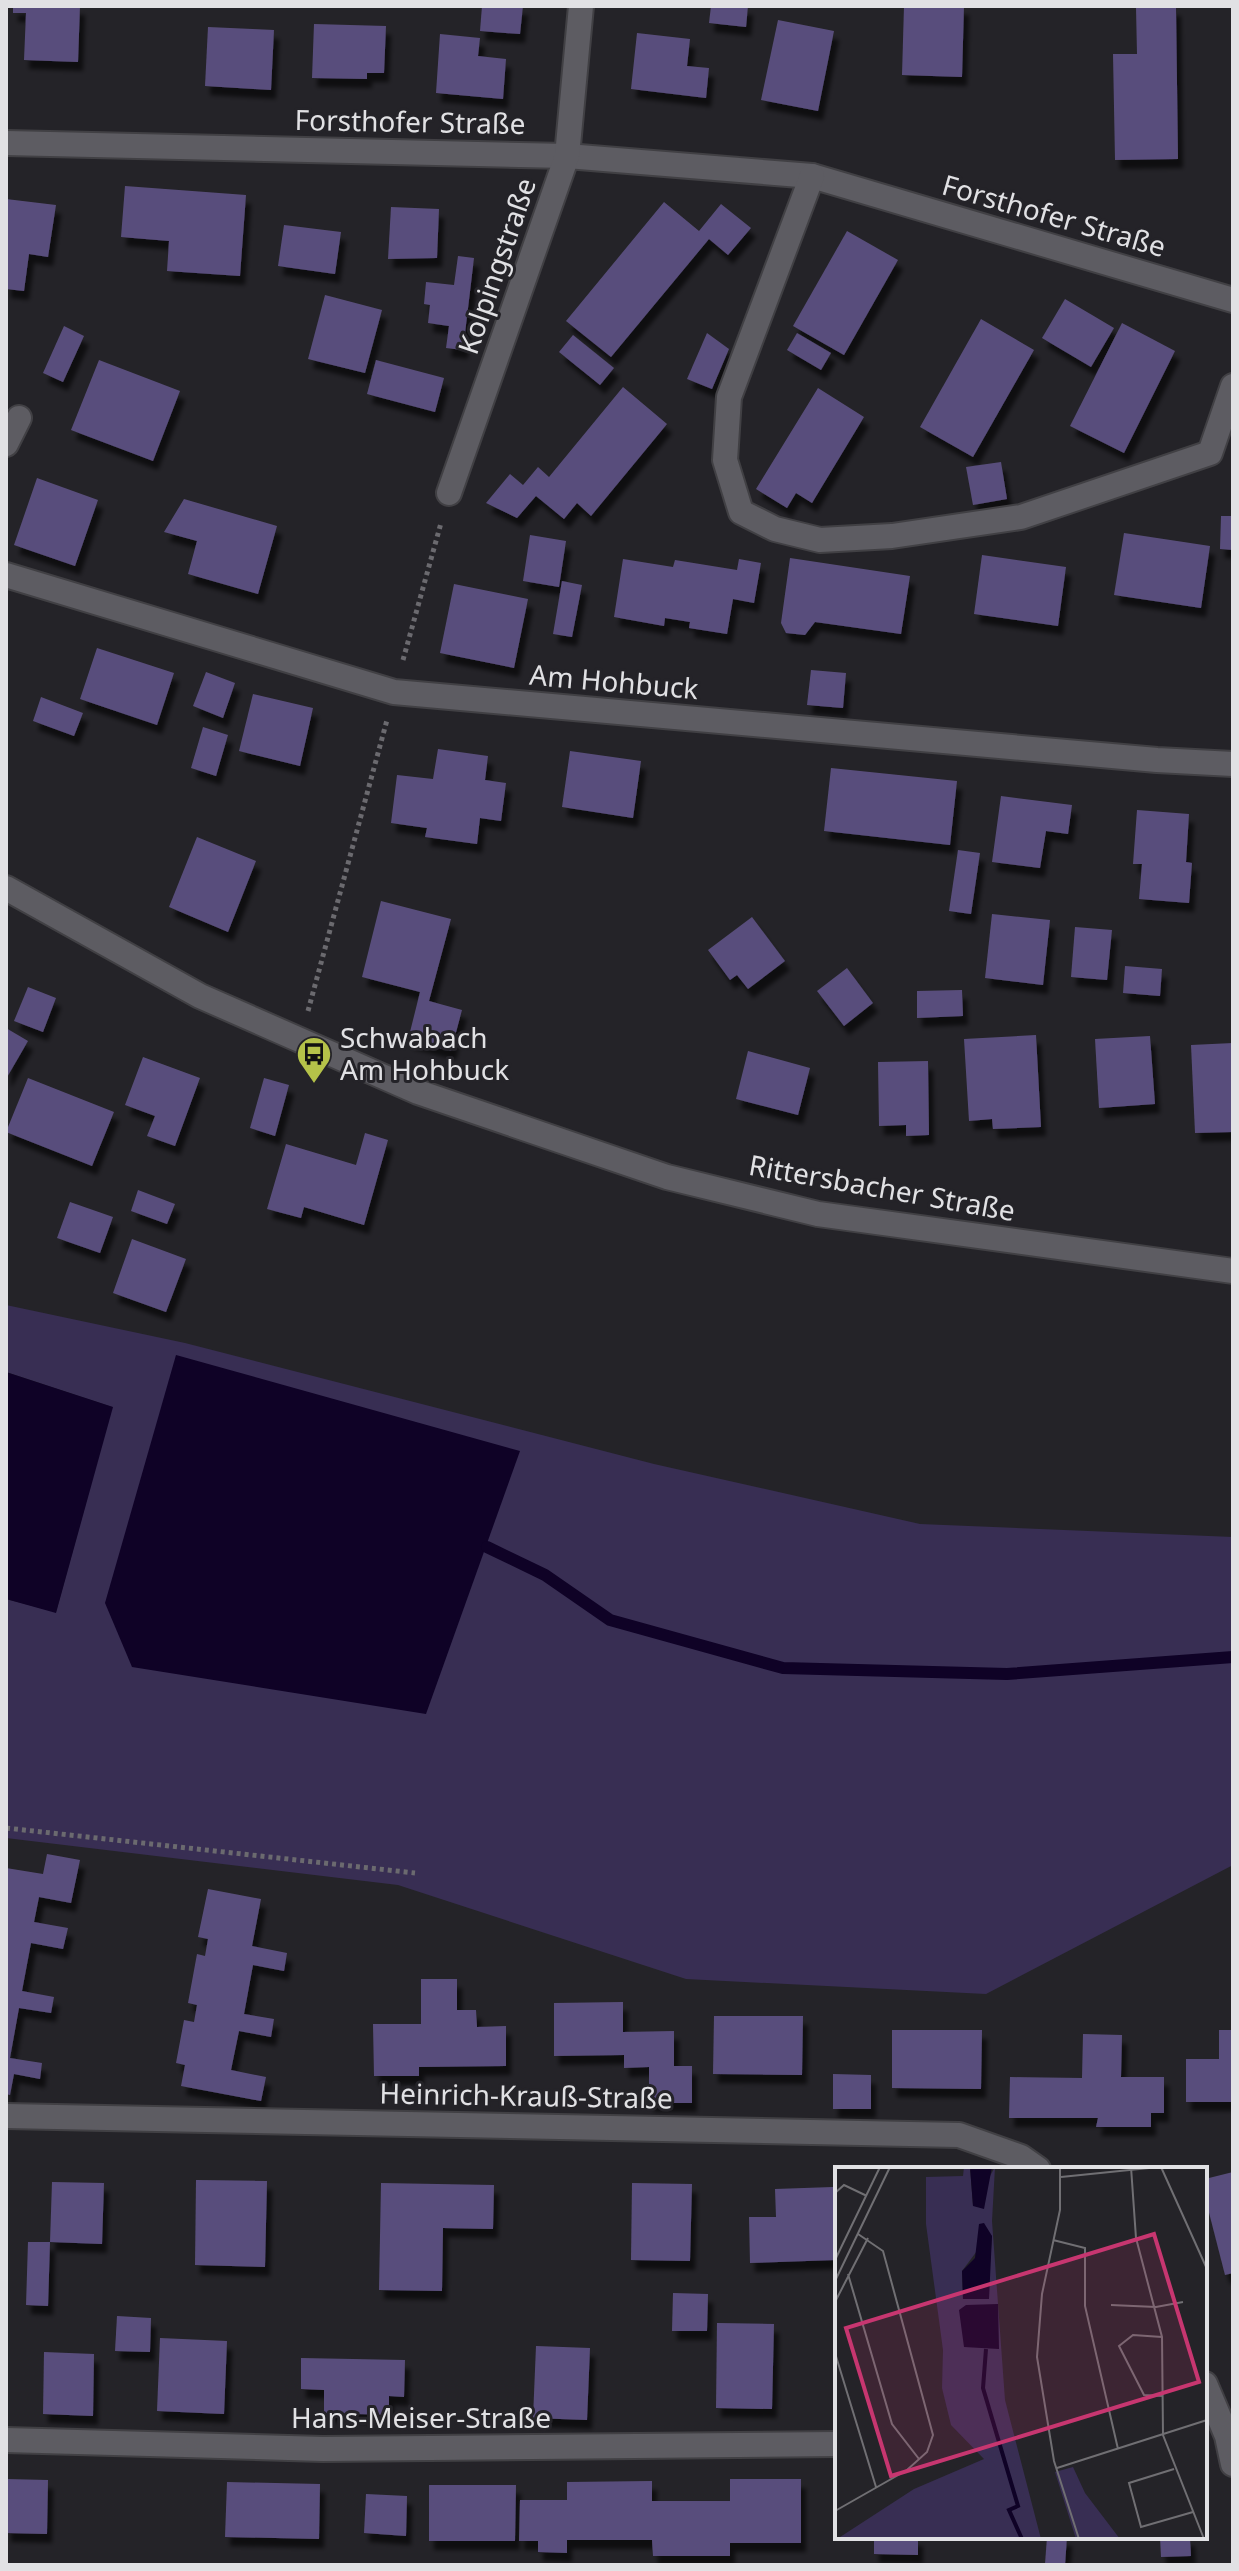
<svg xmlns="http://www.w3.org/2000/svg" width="1239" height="2571" font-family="'Noto Sans',sans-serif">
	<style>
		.green { fill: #382e53 }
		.water { fill: #0f0226 }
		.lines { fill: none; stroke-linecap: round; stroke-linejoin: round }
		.stream { stroke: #0f0226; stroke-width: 12 }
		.building { fill: #594e7b; filter: url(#shadow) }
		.street-casing { stroke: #414044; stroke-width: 28 }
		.secondary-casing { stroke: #414044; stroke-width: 28 }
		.path { stroke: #6b6a6f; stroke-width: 5; stroke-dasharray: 4 4; stroke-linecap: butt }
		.street { stroke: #5d5c62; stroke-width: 24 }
		.secondary { stroke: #5d5c62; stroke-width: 24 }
		.labels { text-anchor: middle; stroke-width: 6; stroke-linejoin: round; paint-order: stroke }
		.street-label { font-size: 28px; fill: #e1e1e4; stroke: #242328 }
		.poi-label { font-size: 28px; fill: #e1e1e4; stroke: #242328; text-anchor: start }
		.inset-river { fill: none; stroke: #0f0226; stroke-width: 4 }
		.inset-road { fill: none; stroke: #706f73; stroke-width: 2 }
		.view { fill: #c73670; fill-opacity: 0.15; stroke: #c73670; stroke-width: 4 }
		.inset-edge { fill: none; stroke: #e1e1e4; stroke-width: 4 }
	</style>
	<defs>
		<filter id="shadow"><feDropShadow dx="5" dy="9" stdDeviation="2" flood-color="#0009"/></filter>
	</defs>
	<rect width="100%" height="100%" fill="#242328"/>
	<polygon class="green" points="6,1305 185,1343 654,1464 920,1524 1233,1537 1233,1865 986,1994 686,1979 398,1885 6,1838 6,1599 56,1612 112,1407 6,1372"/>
	<g class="water">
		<polygon points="176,1355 520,1451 426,1714 132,1667 105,1603"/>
		<polygon points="6,1372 113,1407 56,1613 6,1599"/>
	</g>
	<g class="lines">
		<polyline class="stream" points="487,1547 545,1575 610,1620 783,1668 1007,1674 1233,1657"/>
	</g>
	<g class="building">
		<polygon points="13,6 80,6 78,62 24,60 26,13 13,13"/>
		<polygon points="482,6 523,6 520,34 480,31"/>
		<polygon points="711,6 748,6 746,27 709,23"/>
		<polygon points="904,6 964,6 962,77 902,75"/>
		<polygon points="1136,7 1176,7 1178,159 1115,160 1113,54 1137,54"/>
		<polygon points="778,20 834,31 818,111 761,100"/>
		<polygon points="314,24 386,26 384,73 367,73 367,79 312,78"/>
		<polygon points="208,27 274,30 271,90 205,86"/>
		<polygon points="637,33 690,39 687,66 709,68 706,98 631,89"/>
		<polygon points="440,34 480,38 478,56 506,59 503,99 436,93"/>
		<polygon points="125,186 246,195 240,276 167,271 169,241 121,237"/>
		<polygon points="6,199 56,205 48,257 29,254 24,291 6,289"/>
		<polygon points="664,202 699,231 721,204 751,228 728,255 709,239 611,357 566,321"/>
		<polygon points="391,207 439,209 437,258 388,259"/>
		<polygon points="284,225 341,232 335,274 278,266"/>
		<polygon points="847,231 898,260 844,355 793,326"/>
		<polygon points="458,256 474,258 463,350 446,348 449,326 428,323 430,305 424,304 426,282 454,285"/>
		<polygon points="325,295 382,310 365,373 308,359"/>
		<polygon points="1065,299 1114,328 1091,367 1042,338"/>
		<polygon points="981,319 1034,350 973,457 920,427"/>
		<polygon points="1122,323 1175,351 1124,453 1070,426"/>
		<polygon points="64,326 84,336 63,382 43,373"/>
		<polygon points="707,333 729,349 712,389 687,379"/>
		<polygon points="797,333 831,353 821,370 787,350"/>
		<polygon points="573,335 614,368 600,385 559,352"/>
		<polygon points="99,360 180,391 153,461 71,430"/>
		<polygon points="376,360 444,378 435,412 367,394"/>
		<polygon points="623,387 667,424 591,516 577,503 564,519 536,496 517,518 486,503 510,474 523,485 538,467 549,477"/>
		<polygon points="818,388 864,417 812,503 796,493 787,508 756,489"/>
		<polygon points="1001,462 1007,499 973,505 966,467"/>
		<polygon points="37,478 98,500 75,566 14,545"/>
		<polygon points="184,499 277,526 258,594 188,574 197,541 164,532"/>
		<polygon points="1221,516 1233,516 1233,550 1220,549"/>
		<polygon points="1124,533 1210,546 1201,608 1114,595"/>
		<polygon points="530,535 566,541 559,587 523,581"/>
		<polygon points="982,555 1066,567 1058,626 974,614"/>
		<polygon points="790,558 910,576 901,634 815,622 805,635 786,633 781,623"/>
		<polygon points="623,559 673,567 675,560 737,570 739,559 761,563 754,603 733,599 727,634 689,628 690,622 665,618 664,626 614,617"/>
		<polygon points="562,581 582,585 572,637 553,634"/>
		<polygon points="454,584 528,599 514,668 440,653"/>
		<polygon points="97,648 174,673 157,725 80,699"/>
		<polygon points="811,670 846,673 843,708 807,705"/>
		<polygon points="206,672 235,683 223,718 193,706"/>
		<polygon points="253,694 313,708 300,766 239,751"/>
		<polygon points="41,697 83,713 74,736 33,721"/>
		<polygon points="203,727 228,735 216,776 191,768"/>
		<polygon points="438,749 488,756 485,780 506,783 501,821 480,818 477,844 425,837 427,828 391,823 397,775 433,779"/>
		<polygon points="570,751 641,761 633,818 562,807"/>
		<polygon points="831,768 957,781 950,845 824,831"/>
		<polygon points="1001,796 1072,805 1068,834 1046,831 1040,868 992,862"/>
		<polygon points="1137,810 1189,814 1186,862 1192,863 1189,903 1139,899 1142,864 1133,864"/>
		<polygon points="197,837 256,861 228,932 169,907"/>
		<polygon points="958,850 980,853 971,914 949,911"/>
		<polygon points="381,901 451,919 429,1001 462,1010 451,1051 408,1040 420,992 362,977"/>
		<polygon points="992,914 1050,920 1043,985 985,978"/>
		<polygon points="752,917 785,961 748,989 737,975 730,980 708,950"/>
		<polygon points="1075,927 1112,930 1107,980 1071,977"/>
		<polygon points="1125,966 1162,969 1160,996 1123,993"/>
		<polygon points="847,968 873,1003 844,1026 817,991"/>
		<polygon points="28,987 56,998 43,1032 14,1021"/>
		<polygon points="962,990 963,1016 917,1018 917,991"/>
		<polygon points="6,1028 28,1041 6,1079"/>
		<polygon points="1036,1035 1041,1127 993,1129 992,1119 969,1121 964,1039"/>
		<polygon points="1150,1036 1155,1104 1099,1108 1095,1039"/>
		<polygon points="1233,1043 1233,1132 1195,1133 1191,1045"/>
		<polygon points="748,1051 810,1068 798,1115 736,1099"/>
		<polygon points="143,1057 200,1078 175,1146 147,1136 155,1116 125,1105"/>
		<polygon points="928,1061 929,1135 906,1136 906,1125 879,1126 878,1062"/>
		<polygon points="28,1078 114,1112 92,1166 6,1132"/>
		<polygon points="264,1078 289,1085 275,1136 250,1128"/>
		<polygon points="365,1133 388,1140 364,1225 304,1207 301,1218 267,1209 286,1144 356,1165"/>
		<polygon points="138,1190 175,1204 167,1224 131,1211"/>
		<polygon points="70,1202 113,1217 100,1253 57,1238"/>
		<polygon points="132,1239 186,1259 166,1312 113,1293"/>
		<polygon points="47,1854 80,1860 71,1903 39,1897 34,1922 68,1928 63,1949 31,1943 22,1991 54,1997 51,2013 19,2008 10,2058 42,2063 40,2079 14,2074 10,2095 6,2094 6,1868 43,1874"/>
		<polygon points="208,1889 261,1899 252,1946 287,1953 284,1971 253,1965 244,2014 274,2019 271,2037 239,2031 231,2070 266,2077 261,2101 181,2086 185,2065 176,2063 184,2020 194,2022 197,2005 188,2003 197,1954 205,1956 208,1939 198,1937"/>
		<polygon points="421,1979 457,1979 457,2010 476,2010 477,2027 506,2026 506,2066 419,2067 419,2076 374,2076 373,2024 421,2024"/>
		<polygon points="623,2002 623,2032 674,2031 674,2066 692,2066 692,2103 649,2103 649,2067 624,2068 624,2055 554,2056 554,2003"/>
		<polygon points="714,2016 803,2016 802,2075 713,2074"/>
		<polygon points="892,2030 982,2030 981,2089 892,2088"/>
		<polygon points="1219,2030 1233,2030 1233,2102 1186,2102 1186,2059 1219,2059"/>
		<polygon points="1083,2034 1122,2035 1121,2077 1164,2077 1164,2113 1151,2113 1151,2127 1096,2127 1098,2118 1009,2118 1010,2077 1082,2078"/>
		<polygon points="833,2074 871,2075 871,2109 833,2109"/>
		<polygon points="1233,2172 1233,2273 1225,2275 1205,2197 1205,2179"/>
		<polygon points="196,2180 267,2181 265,2267 195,2265"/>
		<polygon points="52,2182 104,2183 102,2244 50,2242"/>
		<polygon points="381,2183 494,2185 493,2229 443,2228 442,2291 379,2290"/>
		<polygon points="632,2183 692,2184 690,2261 631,2260"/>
		<polygon points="833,2187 836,2260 750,2263 749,2217 776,2217 775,2189"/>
		<polygon points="28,2242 50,2242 48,2306 26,2305"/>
		<polygon points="673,2293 708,2294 707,2331 672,2331"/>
		<polygon points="117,2316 151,2318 150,2352 115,2351"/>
		<polygon points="717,2323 774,2324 772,2409 716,2408"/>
		<polygon points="160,2338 227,2341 224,2414 157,2411"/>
		<polygon points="536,2346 590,2348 587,2420 533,2418"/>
		<polygon points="44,2352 94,2354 93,2416 43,2414"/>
		<polygon points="301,2358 405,2360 404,2397 389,2396 389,2415 324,2413 324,2390 301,2389"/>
		<polygon points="6,2479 48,2480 47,2534 6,2533"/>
		<polygon points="730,2479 801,2479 801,2543 730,2543 730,2556 653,2556 652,2540 567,2540 567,2553 538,2552 538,2541 519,2541 520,2500 567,2500 567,2482 652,2481 652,2501 730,2501"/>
		<polygon points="227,2482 320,2484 319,2539 225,2537"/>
		<polygon points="429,2485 516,2485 515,2541 429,2541"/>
		<polygon points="366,2494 407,2496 406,2536 364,2533"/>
		<polygon points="874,2537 918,2537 918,2555 874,2554"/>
		<polygon points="1047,2537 1067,2537 1065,2565 1045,2564"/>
		<polygon points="1160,2537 1190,2537 1191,2556 1161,2557"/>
	</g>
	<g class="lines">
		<g class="street-casing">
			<g id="street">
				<polyline points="6,143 567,156 812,176 1233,300"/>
				<polyline points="812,176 729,397 725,460 741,512 775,529 820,540 892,536 1021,517 1210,453 1233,386"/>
				<polyline points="6,444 19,418"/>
				<polyline points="449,493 567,156 581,6"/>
				<polyline points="6,575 394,692 1157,760 1233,764"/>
				<polyline points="6,2116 959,2135 1021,2157 1038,2169"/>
				<polyline points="1205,2384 1227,2436 1233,2464"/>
				<polyline points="6,2440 323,2449 837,2444"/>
			</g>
		</g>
		<g class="secondary-casing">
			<polyline id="secondary" points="6,888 200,996 418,1092 667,1177 818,1214 1233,1271"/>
		</g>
		<g class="path">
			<polyline points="403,660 441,523"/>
			<polyline points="308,1011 387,720"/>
			<polyline points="6,1828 415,1873"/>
		</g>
		<use href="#street" class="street"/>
		<use href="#secondary" class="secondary"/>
	</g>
	<defs>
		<g id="bus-pin" transform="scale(1.8)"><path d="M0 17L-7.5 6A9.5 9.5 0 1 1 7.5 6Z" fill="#b5c249" stroke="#242328"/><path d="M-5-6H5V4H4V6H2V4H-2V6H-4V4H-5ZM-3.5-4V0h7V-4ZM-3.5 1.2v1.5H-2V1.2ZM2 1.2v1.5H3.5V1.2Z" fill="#111"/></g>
	</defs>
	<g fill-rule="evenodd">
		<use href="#bus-pin" x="314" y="1054"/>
	</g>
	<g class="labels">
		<g class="street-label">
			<text transform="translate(410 122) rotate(1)" y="10">Forsthofer Straße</text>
			<text transform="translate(1054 216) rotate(16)" y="10">Forsthofer Straße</text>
			<text transform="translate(497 266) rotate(-71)" y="10">Kolpingstraße</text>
			<text transform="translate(614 682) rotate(5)" y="10">Am Hohbuck</text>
			<text transform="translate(882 1188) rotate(10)" y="10">Rittersbacher Straße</text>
			<text transform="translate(526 2096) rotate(1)" y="10">Heinrich-Krauß-Straße</text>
			<text x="421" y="2428">Hans-Meiser-Straße</text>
		</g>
		<g class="poi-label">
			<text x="340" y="1048">Schwabach<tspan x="340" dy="32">Am Hohbuck</tspan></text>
		</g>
	</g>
	<g transform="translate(835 2167)">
		<rect width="372" height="372" fill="#242328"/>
		<path d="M 129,0 L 135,0 L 138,39 L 160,0 L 157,54 L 170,233 L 206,372 L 2,372 L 79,322 L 149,292 L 116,258 L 107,221 L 108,183 L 91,57 L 91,10 L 128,9 ZM 144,58 L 157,69 L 155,96 L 128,132 L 127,104 L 145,80 ZM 238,300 L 250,326 L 285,372 L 241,372 L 220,305 Z" fill="#382e53" fill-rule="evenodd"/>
		<path d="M 135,0 L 157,0 L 149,42 L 138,39 ZM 149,56 L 157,69 L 154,132 L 128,132 L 127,104 L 140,91 L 144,57 ZM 163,137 L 164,182 L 129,180 L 124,143 L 131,138 Z" fill="#0f0226"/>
		<path class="inset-river" d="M 151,182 L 148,221 L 183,339 L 174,343 L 187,372"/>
		<path class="inset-road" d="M 225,0 L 225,43 L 207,127 L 202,190 L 219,294 L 244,372M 296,0 L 301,71 L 327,170 L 328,268 L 369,372M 326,0 L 372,102M 226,10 L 324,0M 0,26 L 9,18 L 32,29M 218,73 L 250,81 L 250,139 L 283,282M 0,93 L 45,0M 13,107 L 57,257 L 84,292M 0,114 L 55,0M 0,135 L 33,71M 276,138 L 321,140 L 348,135M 327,170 L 298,168 L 284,179 L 309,228 L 328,229M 0,186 L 41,320M 222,301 L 372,253M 339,302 L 294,316 L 306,360 L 358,345M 0,344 L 72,303 L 92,285 L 98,268 L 48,84 L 23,67"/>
		<path class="view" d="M 319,67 L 364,215 L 56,309 L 11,161 Z"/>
		<rect width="372" height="372" class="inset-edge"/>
	</g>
	<rect width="1239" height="2571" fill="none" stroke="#e1e1e4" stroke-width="16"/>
</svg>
